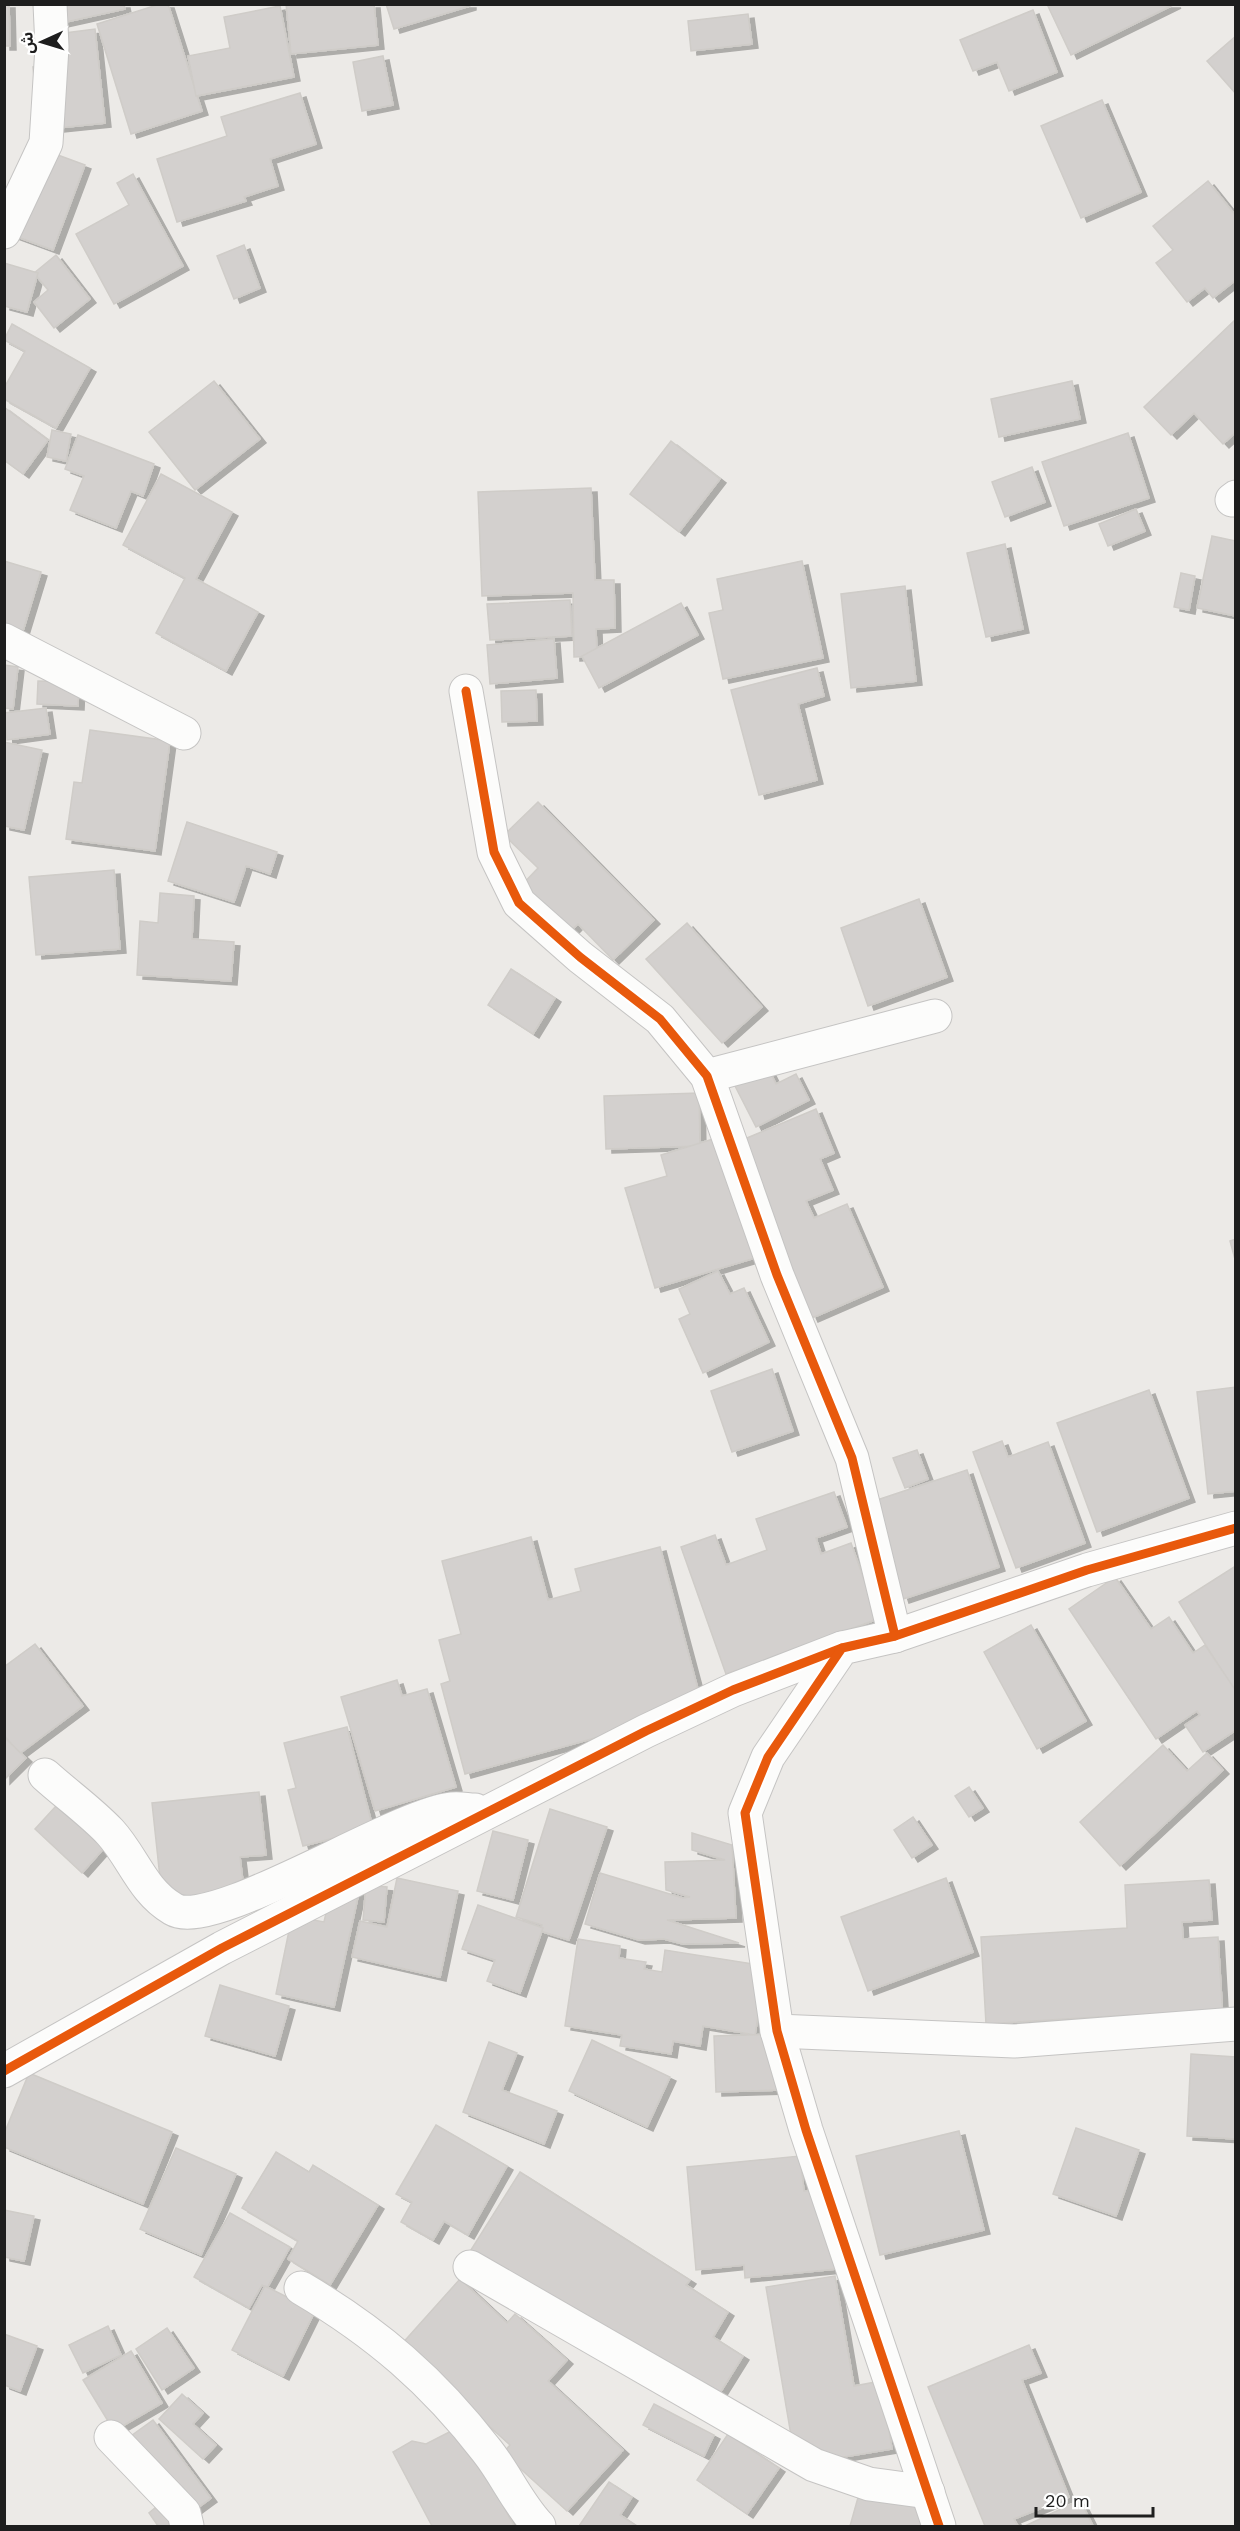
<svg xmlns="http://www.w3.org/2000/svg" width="1240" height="2531" font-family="'Work Sans','Noto Sans Arabic',sans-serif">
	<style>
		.building { fill: #d3d0ce; stroke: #cfccc8; stroke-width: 1.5; filter: url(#shadow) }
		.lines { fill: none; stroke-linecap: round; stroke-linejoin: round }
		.minor-casing { stroke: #c5c4c3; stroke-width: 35 }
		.minor { stroke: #fcfcfb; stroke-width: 33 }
		.cycleway-casing { stroke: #fff; stroke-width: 13 }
		.cycleway { stroke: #e8590c; stroke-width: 9 }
	</style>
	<defs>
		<filter id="shadow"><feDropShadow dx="6" dy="4" stdDeviation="0" flood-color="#0004"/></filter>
	</defs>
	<rect width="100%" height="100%" fill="#eceae7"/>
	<g class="building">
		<polygon points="4,4 9,4 10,46 4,46"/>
		<polygon points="39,4 124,4 125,9 43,27"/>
		<polygon points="160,4 168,4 202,111 131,134 97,24"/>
		<polygon points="286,4 374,4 378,45 291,54"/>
		<polygon points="386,4 470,4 470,6 394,29"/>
		<polygon points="1047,4 1175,4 1071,55"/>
		<polygon points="280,6 294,77 196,96 188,56 230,48 224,17"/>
		<polygon points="1033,10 1057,72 1009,91 997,62 973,71 960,40"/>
		<polygon points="748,14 752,44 691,51 688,21"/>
		<polygon points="95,29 105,123 39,130 33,67 52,65 49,35"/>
		<polygon points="1236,36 1236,94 1207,61"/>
		<polygon points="383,56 393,105 362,111 353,62"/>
		<polygon points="300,93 316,144 270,159 278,186 244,197 246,201 177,222 157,159 227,136 221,117"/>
		<polygon points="1102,100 1141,192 1081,218 1041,126"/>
		<polygon points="28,144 85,165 53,250 4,232"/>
		<polygon points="133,174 183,266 114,304 76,234 129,205 117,183"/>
		<polygon points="1208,181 1236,216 1236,280 1213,298 1205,288 1187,302 1156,263 1173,250 1153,226"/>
		<polygon points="244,245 260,288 234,299 217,256"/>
		<polygon points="56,255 90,299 54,328 34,302 48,290 34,273"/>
		<polygon points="4,263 38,273 27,312 4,306"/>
		<polygon points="1236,319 1236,432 1223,444 1194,413 1171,435 1144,407"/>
		<polygon points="12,324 90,368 56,428 4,399 4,388 25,351 4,340"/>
		<polygon points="214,381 260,439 195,490 149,432"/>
		<polygon points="1072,381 1080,419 999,437 991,399"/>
		<polygon points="4,407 48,440 23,474 4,460"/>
		<polygon points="52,430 71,434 66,461 47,457"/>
		<polygon points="1128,433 1149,498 1064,526 1042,462"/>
		<polygon points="78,435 154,464 143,496 131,491 116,528 70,510 84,476 65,469"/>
		<polygon points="671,441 720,479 679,532 630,494"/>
		<polygon points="1032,467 1045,502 1005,517 992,482"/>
		<polygon points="161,474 232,512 196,579 258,612 226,671 156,633 185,578 123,545"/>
		<polygon points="591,488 595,580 614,580 615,628 596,629 597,656 574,657 573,593 482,596 478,492"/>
		<polygon points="1136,509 1145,531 1108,546 1099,524"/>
		<polygon points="1212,536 1236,541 1236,616 1197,608"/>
		<polygon points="1005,544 1023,629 986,637 967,553"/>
		<polygon points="4,561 41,572 23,631 4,625"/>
		<polygon points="802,561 823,658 723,679 709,613 723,610 717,579"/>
		<polygon points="1181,573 1195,576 1189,610 1174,607"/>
		<polygon points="905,586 916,681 851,688 841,594"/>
		<polygon points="570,600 572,636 490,640 487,604"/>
		<polygon points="681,603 698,635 599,688 582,656"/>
		<polygon points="554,639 557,678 490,684 487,645"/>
		<polygon points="4,665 18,667 13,709 4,708"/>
		<polygon points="817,668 824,696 798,704 817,780 759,795 731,690"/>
		<polygon points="38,681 79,682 78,706 37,704"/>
		<polygon points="536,690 537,721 502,722 501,691"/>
		<polygon points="46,708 50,734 7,740 4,713"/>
		<polygon points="90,730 170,741 155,851 66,839 74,782 82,783"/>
		<polygon points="4,742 42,750 24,830 4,826"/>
		<polygon points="538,802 654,920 613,960 578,924 565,937 518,889 538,868 504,835"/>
		<polygon points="187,822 277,852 270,874 246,866 234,902 168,881"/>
		<polygon points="114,870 120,949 36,955 29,877"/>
		<polygon points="160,893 194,896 192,939 234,942 231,981 137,975 140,921 158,923"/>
		<polygon points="919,899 947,977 868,1006 841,928"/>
		<polygon points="687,923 762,1007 722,1043 646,959"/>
		<polygon points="511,969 555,998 533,1034 488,1005"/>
		<polygon points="765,1062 776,1084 796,1074 809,1100 756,1127 731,1078"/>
		<polygon points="699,1093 700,1146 606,1149 604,1096"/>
		<polygon points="816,1109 834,1153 820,1159 833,1190 806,1201 814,1218 847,1204 883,1287 812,1318 735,1143"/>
		<polygon points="723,1136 768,1254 655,1288 625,1188 667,1176 661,1155"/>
		<polygon points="1236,1239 1236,1263 1230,1241"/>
		<polygon points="718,1271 730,1294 744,1288 769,1342 703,1373 679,1319 690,1314 679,1289"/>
		<polygon points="772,1369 793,1431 732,1452 711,1391"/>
		<polygon points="1236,1387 1236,1491 1208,1494 1197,1392"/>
		<polygon points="1149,1390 1189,1498 1097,1532 1057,1423"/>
		<polygon points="1002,1441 1008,1457 1048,1442 1085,1543 1016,1568 973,1452"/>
		<polygon points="917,1450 928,1479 905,1488 893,1458"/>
		<polygon points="967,1470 999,1567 903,1599 871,1502"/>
		<polygon points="834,1492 847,1527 816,1538 821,1554 851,1543 878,1619 726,1674 681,1547 715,1535 726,1565 767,1550 756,1519"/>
		<polygon points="531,1537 548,1600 581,1591 575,1569 660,1547 703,1708 465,1774 441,1684 450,1681 439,1640 461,1634 442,1561"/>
		<polygon points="1234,1567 1236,1570 1236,1694 1179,1602"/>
		<polygon points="1115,1577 1151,1629 1169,1617 1193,1653 1205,1645 1236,1691 1236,1730 1203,1752 1185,1725 1200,1715 1197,1711 1156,1739 1069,1609"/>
		<polygon points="1031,1625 1086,1721 1037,1749 984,1652"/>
		<polygon points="35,1644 83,1706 19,1754 4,1735 4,1667"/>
		<polygon points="397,1680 402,1696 427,1689 456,1787 375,1811 341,1697"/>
		<polygon points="347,1727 373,1828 303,1846 288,1790 296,1788 284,1743"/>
		<polygon points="4,1737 26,1758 4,1780"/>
		<polygon points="1163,1745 1187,1771 1207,1753 1223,1770 1120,1866 1080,1822"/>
		<polygon points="969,1787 983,1808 969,1817 955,1796"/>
		<polygon points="259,1792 266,1855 240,1857 245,1898 163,1906 152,1803"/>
		<polygon points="66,1795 113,1838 82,1873 35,1829"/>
		<polygon points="550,1809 607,1827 569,1940 540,1931 542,1925 516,1917"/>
		<polygon points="913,1817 932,1845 912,1858 894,1830"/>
		<polygon points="493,1831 528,1840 513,1900 477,1891"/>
		<polygon points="692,1833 732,1845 736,1918 667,1920 739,1943 683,1944 664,1939 639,1940 585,1924 600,1873 683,1898 690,1897 666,1890 665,1862 725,1860 692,1850"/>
		<polygon points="334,1877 361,1883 334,2007 276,1994 292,1916 324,1922"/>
		<polygon points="397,1878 458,1891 440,1977 352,1957 360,1921 387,1927"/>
		<polygon points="946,1878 973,1952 868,1991 841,1917"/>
		<polygon points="1209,1880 1212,1920 1182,1922 1183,1939 1218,1937 1223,2020 1130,2025 1129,2015 986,2024 981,1937 1127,1928 1125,1885"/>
		<polygon points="366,1885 387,1887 384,1922 363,1920"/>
		<polygon points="478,1905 543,1928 520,1993 487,1981 495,1960 462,1949"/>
		<polygon points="578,1939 620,1946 619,1958 646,1962 644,1969 662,1972 665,1950 766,1966 755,2035 703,2026 700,2046 673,2041 671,2054 620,2046 622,2035 565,2026"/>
		<polygon points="220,1985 289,2006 275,2056 205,2036"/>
		<polygon points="781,2034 783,2090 716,2092 714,2036"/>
		<polygon points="592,2040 670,2077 647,2127 569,2091"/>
		<polygon points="489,2042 517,2053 502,2090 557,2111 544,2144 463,2112"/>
		<polygon points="1191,2054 1236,2057 1236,2139 1187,2136"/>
		<polygon points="29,2073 172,2132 143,2204 4,2147 4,2134"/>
		<polygon points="436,2125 507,2166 468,2235 444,2221 433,2240 401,2222 412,2202 396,2194"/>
		<polygon points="1076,2128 1139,2150 1116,2216 1053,2194"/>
		<polygon points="959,2131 984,2230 880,2255 856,2156"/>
		<polygon points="176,2148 236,2174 201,2255 140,2229"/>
		<polygon points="276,2152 309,2172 313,2165 378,2205 330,2285 288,2259 298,2241 242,2208"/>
		<polygon points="800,2156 804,2191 827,2189 836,2269 745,2278 744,2265 696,2270 687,2167"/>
		<polygon points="520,2172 690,2280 686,2285 728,2312 713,2337 743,2356 710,2409 469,2253"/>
		<polygon points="4,2210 34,2216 24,2261 4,2257"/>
		<polygon points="230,2213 290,2247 267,2288 262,2285 249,2308 194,2277"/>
		<polygon points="835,2276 854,2386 881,2381 892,2449 796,2465 766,2287"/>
		<polygon points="460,2279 507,2323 515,2314 567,2360 548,2381 623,2450 567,2511 503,2453 510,2445 400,2346"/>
		<polygon points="265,2286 315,2311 283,2376 232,2350"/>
		<polygon points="108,2326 121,2355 83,2373 69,2345"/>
		<polygon points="167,2328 194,2368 162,2390 136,2349"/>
		<polygon points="4,2334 37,2346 20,2391 4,2385"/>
		<polygon points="1029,2345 1041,2373 1022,2380 1069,2497 1014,2519 1018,2526 985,2526 928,2387"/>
		<polygon points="131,2351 162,2403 114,2431 83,2380"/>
		<polygon points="182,2394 203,2413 193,2424 216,2445 203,2459 159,2419"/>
		<polygon points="654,2404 714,2435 704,2456 643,2425"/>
		<polygon points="153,2420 211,2498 173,2526 158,2526 149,2513 156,2507 113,2449"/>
		<polygon points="461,2426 514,2526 432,2526 393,2452 412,2441 426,2444"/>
		<polygon points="728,2434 779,2468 747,2514 697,2480"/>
		<polygon points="609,2482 632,2497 620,2515 637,2526 579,2526"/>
		<polygon points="861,2487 931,2505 925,2526 850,2526"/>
		<polygon points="1080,2500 1093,2526 1025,2526"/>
	</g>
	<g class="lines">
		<g class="minor-casing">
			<g id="minor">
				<polyline points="4,232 46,143 52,47 50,4"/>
				<polyline points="1232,500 1236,497"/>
				<polyline points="4,640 184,733"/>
				<polyline points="466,691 494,852 519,903 580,957 660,1019 707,1076 777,1275 852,1458 895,1636"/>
				<polyline points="707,1076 935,1016"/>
				<path d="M 45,1775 C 66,1794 90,1811 110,1832 C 133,1857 142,1891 173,1909 C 212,1933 394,1815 452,1809 C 460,1808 468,1810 475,1810"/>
				<polyline points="777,2031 1014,2041 1236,2024"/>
				<polyline points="4,2071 222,1948 646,1731 733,1690 842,1648"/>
				<polyline points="470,2267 814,2465 869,2484 928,2492"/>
				<path d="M 301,2288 C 377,2333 433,2381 487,2451 C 506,2475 518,2504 539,2526"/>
				<polyline points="111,2437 184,2513 187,2526"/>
				<polyline points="939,2526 806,2130 777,2031 745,1813 768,1757 842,1648 895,1636 1087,1570 1236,1528"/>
			</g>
		</g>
		<use href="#minor" class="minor"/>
		<g class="cycleway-casing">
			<g id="cycleway">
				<polyline points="466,691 494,852 519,903 580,957 660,1019 707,1076 777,1275 852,1458 895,1636"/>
				<polyline points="4,2071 222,1948 646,1731 733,1690 842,1648"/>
				<polyline points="939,2526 806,2130 777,2031 745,1813 768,1757 842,1648 895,1636 1087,1570 1236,1528"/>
			</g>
		</g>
		<use href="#cycleway" class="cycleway"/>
	</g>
	<rect width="1240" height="2531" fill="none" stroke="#1e1e1e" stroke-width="12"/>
	<g transform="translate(42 42) rotate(266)" stroke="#ffffff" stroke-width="4.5" paint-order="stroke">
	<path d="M0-4.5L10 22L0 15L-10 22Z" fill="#1e1e1e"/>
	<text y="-9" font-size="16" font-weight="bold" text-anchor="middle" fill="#1e1e1e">ش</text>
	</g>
	<path d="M1036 2507v9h117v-9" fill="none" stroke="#1e1e1e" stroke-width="3"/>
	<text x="1045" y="2507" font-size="18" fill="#1e1e1e" stroke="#ffffff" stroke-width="4.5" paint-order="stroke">20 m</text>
</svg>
